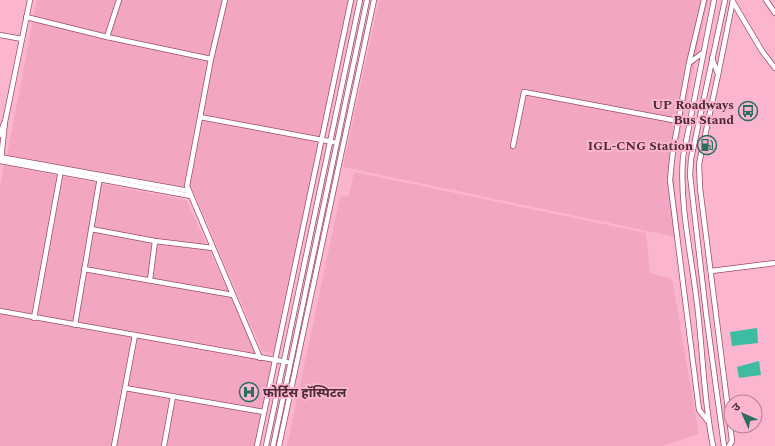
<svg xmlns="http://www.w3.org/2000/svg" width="775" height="446" font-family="Spectral,'Noto Sans Devanagari',serif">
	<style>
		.built { fill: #f2a6c1 }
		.water { fill: #3ebca2 }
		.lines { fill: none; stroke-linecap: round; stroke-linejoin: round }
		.minor-casing { stroke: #9a4d6b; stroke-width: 6 }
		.minor { stroke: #fff; stroke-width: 4.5 }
		.labels { text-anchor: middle; stroke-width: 4; stroke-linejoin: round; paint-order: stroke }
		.poi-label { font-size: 13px; font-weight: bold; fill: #4c2936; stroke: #fcb5ce; text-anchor: end }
	</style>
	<rect width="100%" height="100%" fill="#fcb5ce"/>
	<g class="built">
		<polygon points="37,0 355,0 279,355 262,351 192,188 7,155"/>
		<polygon points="379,0 708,0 674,163 675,189 681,238 343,167"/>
		<polygon points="4,165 186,200 232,299 258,360 276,364 260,446 0,446 0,188"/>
		<polygon points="354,172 646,233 650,273 672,279 699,434 662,446 287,446 340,197 349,195"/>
	</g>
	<g class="water">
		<polygon points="757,328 758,343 732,346 730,332"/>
		<polygon points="759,361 761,375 739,378 737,367"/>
	</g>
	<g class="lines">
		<g class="minor-casing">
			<g id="minor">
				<polyline points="225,0 211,59 187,186 260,358"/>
				<polyline points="704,0 689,63 673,150 670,180 699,410 708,421"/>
				<polyline points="766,0 775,13"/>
				<polyline points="733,2 762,51 775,68"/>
				<polyline points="26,17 107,37 211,59"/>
				<polyline points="0,35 22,39"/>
				<polyline points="107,37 119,0"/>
				<polyline points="712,58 718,74"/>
				<polyline points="689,63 704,52"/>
				<polyline points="200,117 333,142"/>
				<polyline points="0,135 4,123"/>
				<polyline points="513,146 524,92 678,121"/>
				<polyline points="0,157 189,191"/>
				<polyline points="1,160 5,122 30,0"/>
				<polyline points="0,161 191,196"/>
				<polyline points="91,229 155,241 213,248"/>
				<polyline points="84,269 233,295"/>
				<polyline points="711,271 775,263"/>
				<polyline points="150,280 155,241"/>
				<polyline points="0,311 287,362"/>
				<polyline points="34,318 61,170"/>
				<polyline points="75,325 100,177"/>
				<polyline points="125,388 264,412"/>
				<polyline points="114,446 135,335"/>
				<polyline points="164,446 173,396"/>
				<polyline points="257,446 351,0"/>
				<polyline points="266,446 360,0"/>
				<polyline points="273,446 367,0"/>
				<polyline points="279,446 374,0"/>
				<path d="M 713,446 C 704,402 703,357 698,312 C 693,262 679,207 683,157 L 714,0"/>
				<polyline points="724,446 706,313 690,175 691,159 725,0"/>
				<polyline points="729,446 732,441 700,188 699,164 718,75 733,0"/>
			</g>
		</g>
		<use href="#minor" class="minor"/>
	</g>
	<defs>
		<g id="bus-ring" transform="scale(1)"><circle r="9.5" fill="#fcb5ce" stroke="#2b6e5f" stroke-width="1.5"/><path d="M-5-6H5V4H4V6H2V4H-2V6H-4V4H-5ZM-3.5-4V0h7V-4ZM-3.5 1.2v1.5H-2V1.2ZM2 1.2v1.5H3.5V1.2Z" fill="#2b6e5f"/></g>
		<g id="fuel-ring" transform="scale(1)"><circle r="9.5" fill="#fcb5ce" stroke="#2b6e5f" stroke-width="1.5"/><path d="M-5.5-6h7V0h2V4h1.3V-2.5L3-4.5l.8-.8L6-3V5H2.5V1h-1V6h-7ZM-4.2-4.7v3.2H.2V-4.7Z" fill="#2b6e5f"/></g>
		<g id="hospital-ring" transform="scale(1)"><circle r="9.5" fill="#fcb5ce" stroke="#2b6e5f" stroke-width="1.5"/><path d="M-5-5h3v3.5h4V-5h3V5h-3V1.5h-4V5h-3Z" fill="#2b6e5f"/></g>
	</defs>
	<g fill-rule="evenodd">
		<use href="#bus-ring" x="748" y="111"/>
		<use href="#fuel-ring" x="707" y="145"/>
		<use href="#hospital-ring" x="249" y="392"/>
	</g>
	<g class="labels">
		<g class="poi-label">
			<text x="734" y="109">UP Roadways<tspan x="734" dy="15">Bus Stand</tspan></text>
			<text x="693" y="150">IGL-CNG Station</text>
			<text x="263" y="397" text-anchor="start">फोर्टिस हॉस्पिटल</text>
		</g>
	</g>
	<g transform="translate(743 414) rotate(315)"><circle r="19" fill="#fcb5ce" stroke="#b67d91"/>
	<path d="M0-3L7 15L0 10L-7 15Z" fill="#2b6e5f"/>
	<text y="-6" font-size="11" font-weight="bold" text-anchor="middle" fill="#4c2936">उ</text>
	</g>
</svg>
